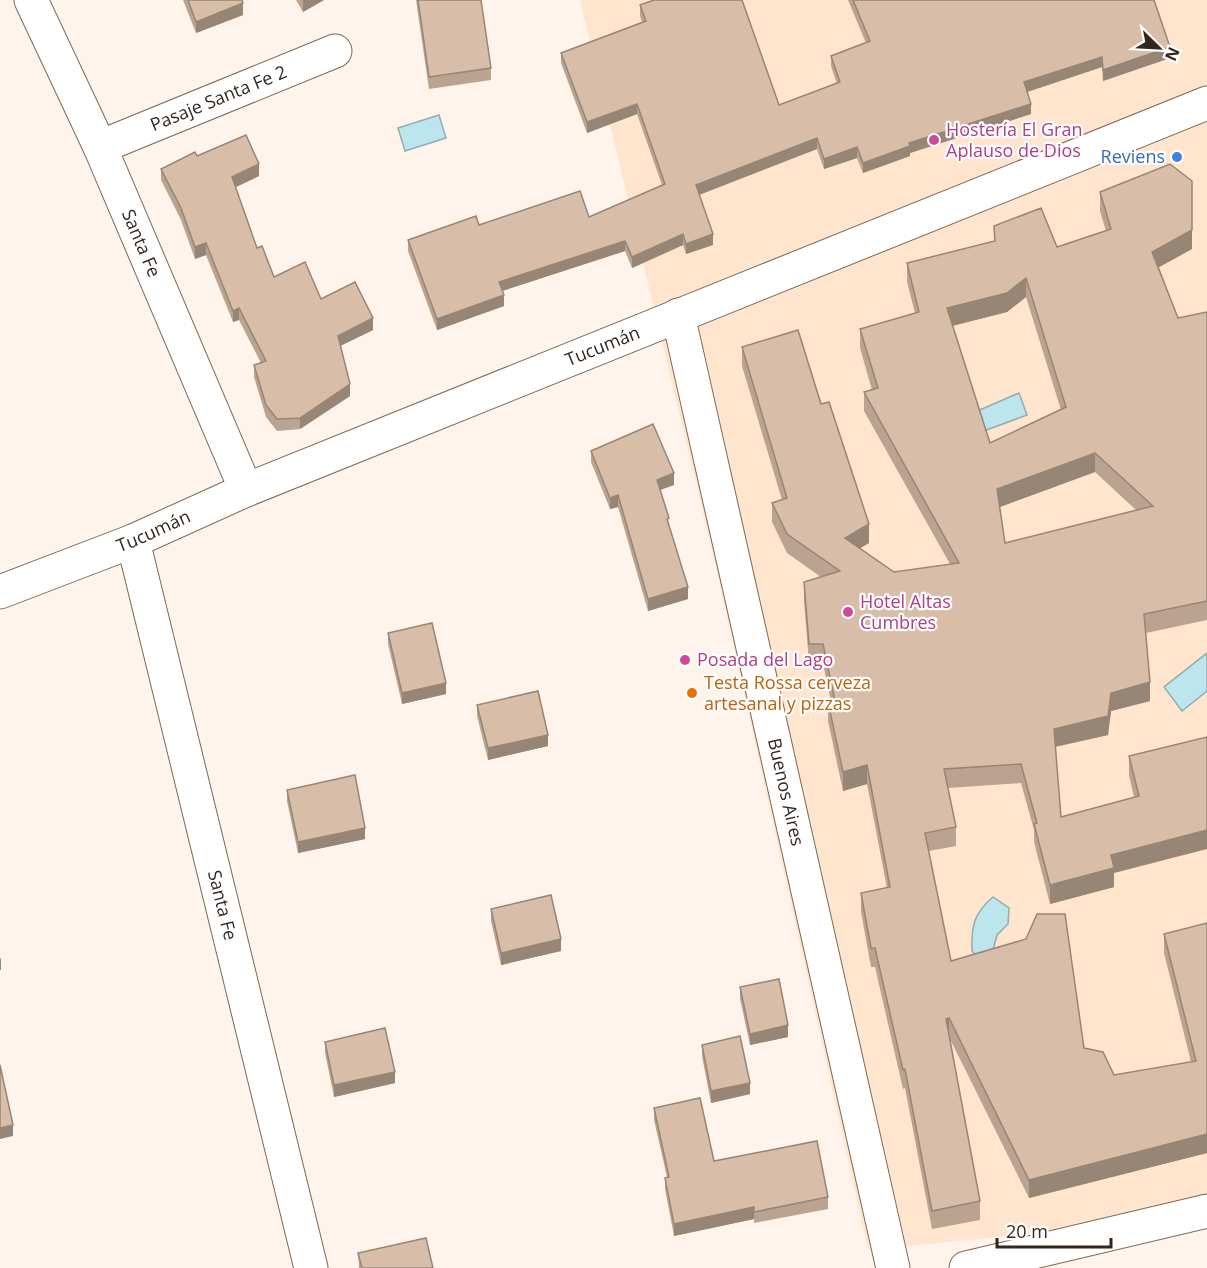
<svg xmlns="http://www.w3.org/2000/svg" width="1207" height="1268" font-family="'Open Sans',sans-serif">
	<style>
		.built { fill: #ffe5ce }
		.water { fill: #bce5ee; stroke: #92acb0; stroke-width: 1.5 }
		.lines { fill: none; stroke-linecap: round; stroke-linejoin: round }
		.minor-casing { stroke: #7d6753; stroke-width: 35 }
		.minor { stroke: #fff; stroke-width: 33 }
		.wall { fill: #baa390; fill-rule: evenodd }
		.shaded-wall { fill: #978576 }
		.building { fill: #d8bea8; stroke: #978576; stroke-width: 1.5; fill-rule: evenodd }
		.hotel-dot { fill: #d1479c; stroke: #fff; stroke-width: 2 }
		.shop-dot { fill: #3f7fe0; stroke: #fff; stroke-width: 2 }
		.food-dot { fill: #e8710a; stroke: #fff; stroke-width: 2 }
		.labels { text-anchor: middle; stroke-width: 4.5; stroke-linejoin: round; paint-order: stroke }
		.street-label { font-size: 18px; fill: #31271f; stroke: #fff }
		.hotel-label { font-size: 18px; fill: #b23c85; stroke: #fff; text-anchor: start }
		.shop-label { font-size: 18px; fill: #366cbe; stroke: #fff; text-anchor: end }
		.food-label { font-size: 18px; fill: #c56008; stroke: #fff; text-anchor: start }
	</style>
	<rect width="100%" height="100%" fill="#fef4eb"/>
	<polygon class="built" points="580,0 1207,0 1207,1216 868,1250 713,554"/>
	<g class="water">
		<polygon points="439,115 446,138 405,151 398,128"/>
		<polygon points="1019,393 1027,415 981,432 975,412"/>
		<polygon points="1207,653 1207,691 1182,711 1164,687"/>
		<path d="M 993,897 L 1009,908 L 1008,924 L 997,935 L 992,954 L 978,958 L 972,951 C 971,926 974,913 993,897 Z"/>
	</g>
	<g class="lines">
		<g class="minor-casing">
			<g id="minor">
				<path id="s1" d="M 31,0 L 100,147 L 246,490"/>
				<path id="s2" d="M 100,147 L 335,51"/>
				<path id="s3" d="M 678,315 L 893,1268"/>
				<path id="s4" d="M 133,541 L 311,1268"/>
				<path id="s5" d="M 0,592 L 133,541 L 246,490 L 1207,103"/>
				<polyline points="966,1268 1207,1211"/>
			</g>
		</g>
		<use href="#minor" class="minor"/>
	</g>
	<g class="wall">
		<polygon points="183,0 242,0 243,15 196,33"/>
		<polygon points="296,0 324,0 303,12"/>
		<polygon points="416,0 481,0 491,68 491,80 429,89"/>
		<polygon points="848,0 1154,0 1170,58 1103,81 1102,67 1027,92 1031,114 910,153 910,156 863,173 857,158 824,169 817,149 699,195 713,245 686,254 683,245 632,268 625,251 502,291 504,306 437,330 408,251 408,240 479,225 589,217 662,185 637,114 587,133 561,63 561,53 642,22 640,16 640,5 779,105 837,84 831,66 831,56 866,43"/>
		<polygon points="197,156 259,176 235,187 257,248 274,277 321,299 373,330 340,346 350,396 300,429 277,431 266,417 254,377 254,365 261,363 239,320 233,322 206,255 195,259 181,220 161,180 161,169"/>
		<path d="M 1100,192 L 1192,249 L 1159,267 L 1178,318 L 1207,312 L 1207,620 L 1146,633 L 1150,701 L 1111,711 L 1108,735 L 1055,747 L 1061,817 L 1134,797 L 1129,775 L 1129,756 L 1207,737 L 1114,873 L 1114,887 L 1050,904 L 1034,842 L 1034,830 L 1021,783 L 948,788 L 956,827 L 956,846 L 929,851 L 951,961 L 1084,1048 L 1114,1075 L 1191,1062 L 1164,953 L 1164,934 L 1207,923 L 1207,1153 L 1029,1198 L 950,1039 L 980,1201 L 980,1220 L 932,1229 L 905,1088 L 903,1089 L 875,967 L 871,967 L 861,912 L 861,893 L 887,888 L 867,784 L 843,791 L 828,721 L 828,702 L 831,702 L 823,663 L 809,663 L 804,601 L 804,582 L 821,577 L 787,553 L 772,522 L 772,503 L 782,500 L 742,366 L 742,347 L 821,404 L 869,543 L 860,548 L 894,572 L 950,564 L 864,411 L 864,392 L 872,390 L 860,348 L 860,329 L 915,313 L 907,282 L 907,263 L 994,241 L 994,226 L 1057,247 L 1106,231 L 1100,211 ZM 1026,297 L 1061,410 L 990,443 L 953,326 L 1007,312 ZM 1095,472 L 1136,510 L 1005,543 L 1000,507 Z"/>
		<polygon points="591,451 674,485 660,490 688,599 648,611 618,507 610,509 591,462"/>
		<polygon points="388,633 446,694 402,704 388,644"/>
		<polygon points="477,705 548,746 488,760 477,716"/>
		<polygon points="287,790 365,839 298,853 287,801"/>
		<polygon points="491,909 561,951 501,965 491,921"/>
		<polygon points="740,987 788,1037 750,1045 740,999"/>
		<polygon points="325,1042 395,1083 334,1097 325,1053"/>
		<polygon points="702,1045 750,1094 711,1103 702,1056"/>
		<polygon points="654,1108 714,1161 828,1197 828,1209 754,1223 754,1219 674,1236 665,1189 665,1178 667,1177 654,1120"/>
		<polygon points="358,1253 433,1268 359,1268"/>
	</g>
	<g class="shaded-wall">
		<polygon points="303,0 324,0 303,12"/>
		<polygon points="243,3 243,15 196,33 196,22"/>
		<polygon points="1170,47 1170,58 1103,81 1103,70"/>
		<polygon points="1102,57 1102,67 1024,93 1024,82"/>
		<polygon points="637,104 637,114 587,133 587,122"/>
		<polygon points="1031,104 1031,114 910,153 910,156 863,173 863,163 909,143"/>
		<polygon points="817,138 817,149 696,196 696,185"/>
		<polygon points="857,147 857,158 824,169 824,159"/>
		<polygon points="259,164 259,176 232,189 232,177"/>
		<polygon points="1192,230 1192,249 1152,271 1152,252"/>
		<polygon points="683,234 683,245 632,268 632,257"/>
		<polygon points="713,234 713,245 686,254 686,244"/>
		<polygon points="625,241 625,251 499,292 499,282"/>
		<polygon points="206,243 206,255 195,259 195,247"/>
		<polygon points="1026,278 1026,297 1007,312 947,327 947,308"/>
		<polygon points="504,295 504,306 437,330 437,319"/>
		<polygon points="239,308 239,320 233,322 233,311"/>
		<polygon points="373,318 373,330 338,347 338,336"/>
		<polygon points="350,384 350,396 300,429 300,418"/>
		<polygon points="1095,453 1095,472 997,508 997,489"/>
		<polygon points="674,473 674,485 657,491 657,480"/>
		<polygon points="618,495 618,507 610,509 610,498"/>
		<polygon points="869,524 869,543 845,557 845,538"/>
		<polygon points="688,587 688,599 648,611 648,599"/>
		<polygon points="1150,682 1150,701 1111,711 1108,735 1054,747 1054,729 1111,693"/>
		<polygon points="446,683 446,694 402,704 402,693"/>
		<polygon points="548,735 548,746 488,760 488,748"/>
		<polygon points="867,765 867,784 843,791 843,772"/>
		<polygon points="365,828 365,839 298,853 298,842"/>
		<polygon points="1207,830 1207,849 1114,873 1114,887 1050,904 1050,885 1111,855"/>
		<polygon points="561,939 561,951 501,965 501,953"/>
		<polygon points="1,958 1,970 0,970 0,959"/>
		<polygon points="949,1018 949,1037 946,1019"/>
		<polygon points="788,1025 788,1037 750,1045 750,1034"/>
		<polygon points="395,1072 395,1083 334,1097 334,1085"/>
		<polygon points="750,1083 750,1094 711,1103 711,1091"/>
		<polygon points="13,1125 13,1136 0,1139 0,1128"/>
		<polygon points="1207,1134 1207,1153 1029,1198 1029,1180"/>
		<polygon points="754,1207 754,1219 674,1236 674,1224"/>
	</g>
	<g class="building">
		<polygon points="188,0 242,0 243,3 196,22"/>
		<polygon points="418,0 481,0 491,68 429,77"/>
		<polygon points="654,0 742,0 779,105 840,82 831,56 870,41 853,0 1154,0 1170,47 1103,70 1102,57 1024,82 1031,104 909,143 910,146 863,163 857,147 824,159 817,138 696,185 713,234 686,244 683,234 632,257 625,241 499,282 504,295 437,319 408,240 476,216 479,225 580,191 589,217 665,184 637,104 587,122 561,53 646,21 640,5"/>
		<polygon points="246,135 259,164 232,177 257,248 262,246 274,277 305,262 321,299 355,282 373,318 338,336 350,384 300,418 277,419 266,405 254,365 266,361 239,308 233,311 206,243 195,247 181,208 161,169 195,152 197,156"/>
		<path d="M 1170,164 L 1192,181 L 1192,230 L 1152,252 L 1178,318 L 1207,312 L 1207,601 L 1144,614 L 1150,682 L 1111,693 L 1108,716 L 1054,729 L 1061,817 L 1139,796 L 1129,756 L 1207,737 L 1207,830 L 1111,855 L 1114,868 L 1050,885 L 1034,824 L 1037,823 L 1021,764 L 944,769 L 956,827 L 925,833 L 951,961 L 1026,939 L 1037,914 L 1065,914 L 1084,1048 L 1103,1052 L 1114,1075 L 1196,1061 L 1164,934 L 1207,923 L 1207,1134 L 1029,1180 L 949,1018 L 946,1019 L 980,1201 L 932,1211 L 905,1069 L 903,1070 L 875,948 L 871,948 L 861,893 L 890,887 L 867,765 L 843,772 L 828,702 L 835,701 L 823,644 L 809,644 L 804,582 L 840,571 L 787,534 L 772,503 L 787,498 L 742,347 L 798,330 L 821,404 L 829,402 L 869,524 L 845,538 L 894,572 L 959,563 L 864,392 L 878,388 L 860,329 L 919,312 L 907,263 L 995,241 L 994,226 L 1041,208 L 1057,247 L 1111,229 L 1100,192 ZM 1026,278 L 1066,407 L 990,443 L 947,308 L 1007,293 ZM 1095,453 L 1153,506 L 1005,543 L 997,489 Z"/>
		<polygon points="653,424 674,473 657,480 669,518 667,519 688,587 648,599 618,495 610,498 591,451"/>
		<polygon points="432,623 446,683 402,693 388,633"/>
		<polygon points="538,691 548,735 488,748 477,705"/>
		<polygon points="355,775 365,828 298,842 287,790"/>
		<polygon points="551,895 561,939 501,953 491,909"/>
		<polygon points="779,979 788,1025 750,1034 740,987"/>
		<polygon points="385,1028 395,1072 334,1085 325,1042"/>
		<polygon points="740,1036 750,1083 711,1091 702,1045"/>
		<polygon points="0,1065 13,1125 0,1128"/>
		<polygon points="700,1098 714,1161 817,1141 828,1197 754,1212 754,1207 674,1224 665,1178 669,1177 654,1108"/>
		<polygon points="426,1238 433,1268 362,1268 358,1253"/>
	</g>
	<g class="hotel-dot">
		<circle cx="934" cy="140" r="6"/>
		<circle cx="848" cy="612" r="6"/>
		<circle cx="685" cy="660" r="6"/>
	</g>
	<circle class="shop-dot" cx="1177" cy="157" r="6"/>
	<circle class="food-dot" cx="692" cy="693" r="6"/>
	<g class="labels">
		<g class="street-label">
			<text dy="6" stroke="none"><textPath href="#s2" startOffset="128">Pasaje Santa Fe 2</textPath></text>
			<text dy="6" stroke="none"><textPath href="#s1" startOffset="267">Santa Fe</textPath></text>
			<text dy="6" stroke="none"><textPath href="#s5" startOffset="651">Tucumán</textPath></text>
			<text dy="6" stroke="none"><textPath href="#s5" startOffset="165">Tucumán</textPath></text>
			<text dy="6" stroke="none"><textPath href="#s3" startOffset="489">Buenos Aires</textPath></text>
			<text dy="6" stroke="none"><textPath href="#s4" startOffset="375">Santa Fe</textPath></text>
		</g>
		<g class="hotel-label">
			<text x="946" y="136">Hostería El Gran<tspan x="946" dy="21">Aplauso de Dios</tspan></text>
			<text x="860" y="608">Hotel Altas<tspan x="860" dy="21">Cumbres</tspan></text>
			<text x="697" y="666">Posada del Lago</text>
		</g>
		<g class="shop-label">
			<text x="1165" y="163">Reviens</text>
		</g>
		<g class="food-label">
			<text x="704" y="689">Testa Rossa cerveza<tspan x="704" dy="21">artesanal y pizzas</tspan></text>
		</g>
	</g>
	<g transform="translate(1159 48) rotate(114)" stroke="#ffffff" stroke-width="4.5" paint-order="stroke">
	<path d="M0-4.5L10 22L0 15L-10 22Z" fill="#31271f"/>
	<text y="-9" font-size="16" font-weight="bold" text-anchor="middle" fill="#31271f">N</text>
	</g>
	<path d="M997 1238v9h114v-9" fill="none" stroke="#31271f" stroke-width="3"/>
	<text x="1006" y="1238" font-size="18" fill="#31271f" stroke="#ffffff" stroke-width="4.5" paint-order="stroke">20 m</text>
</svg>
